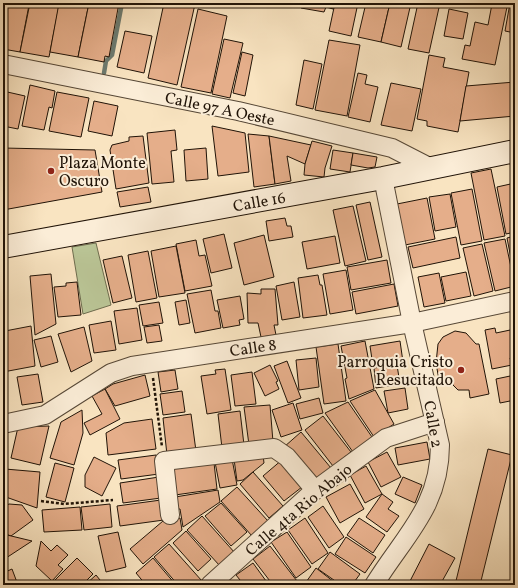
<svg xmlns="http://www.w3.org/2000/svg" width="518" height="588" font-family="Vollkorn,serif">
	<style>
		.green { fill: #bac596; stroke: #6d6c4e }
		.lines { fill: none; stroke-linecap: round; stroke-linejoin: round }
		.stream { stroke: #6c7a6f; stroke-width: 4.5 }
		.building { fill: #e5ae8a; stroke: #201307 }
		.minor-casing { stroke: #564736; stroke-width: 20 }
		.secondary-casing { stroke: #201307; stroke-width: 24 }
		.path { stroke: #201307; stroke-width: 2.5; stroke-dasharray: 3 2; stroke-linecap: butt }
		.minor { stroke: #fbedd7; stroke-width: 18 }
		.secondary { stroke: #fbedd7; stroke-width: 22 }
		.poi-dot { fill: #8f2418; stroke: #fbedd7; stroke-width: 1.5 }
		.labels { text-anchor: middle; stroke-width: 4; stroke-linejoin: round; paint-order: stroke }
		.street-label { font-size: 16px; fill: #201307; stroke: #fbedd7 }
		.poi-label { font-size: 16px; fill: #201307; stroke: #fbedd7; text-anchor: start }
	</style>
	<rect width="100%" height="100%" fill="#f9e4c1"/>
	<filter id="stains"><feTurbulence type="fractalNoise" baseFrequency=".005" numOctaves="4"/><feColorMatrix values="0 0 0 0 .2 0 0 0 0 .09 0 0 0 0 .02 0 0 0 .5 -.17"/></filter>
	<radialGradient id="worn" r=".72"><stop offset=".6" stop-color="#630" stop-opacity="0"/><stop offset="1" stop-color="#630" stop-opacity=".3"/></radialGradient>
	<polygon class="green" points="96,243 111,305 83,314 72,247"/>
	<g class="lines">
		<polyline class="stream" points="104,73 106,61 112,55 122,3"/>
	</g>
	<g class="building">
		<polygon points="4,3 29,5 20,52 3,49"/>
		<polygon points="30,3 59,6 49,57 20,52"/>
		<polygon points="59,3 89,3 78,57 50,52"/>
		<polygon points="89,3 119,3 109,57 105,56 104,62 78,57"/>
		<polygon points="164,3 195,4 177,85 148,78"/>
		<polygon points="302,3 334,3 333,9 326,7 324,12 301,8"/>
		<polygon points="335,3 358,3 351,36 329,31"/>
		<polygon points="366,3 390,3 381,42 358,37"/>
		<polygon points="390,3 411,3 401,47 381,42"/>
		<polygon points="418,3 440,3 429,53 408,49"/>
		<polygon points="510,3 515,3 515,33 505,31"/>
		<polygon points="492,4 507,7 495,65 462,59 465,45 470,46 475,22 488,25"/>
		<polygon points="198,9 227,16 211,93 181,87"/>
		<polygon points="449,9 468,13 463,39 444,36"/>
		<polygon points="125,31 152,36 144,73 117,67"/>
		<polygon points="224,39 243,43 230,98 212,94"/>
		<polygon points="329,40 360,45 347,116 315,110"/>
		<polygon points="242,52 253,55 245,96 233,93"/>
		<polygon points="429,55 445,58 443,67 469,72 458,132 427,126 427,121 417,119"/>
		<polygon points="304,60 322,64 313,109 296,105"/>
		<polygon points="358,73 367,75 365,84 378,87 370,122 348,117"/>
		<polygon points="515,82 515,116 460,121 466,86"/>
		<polygon points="391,83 421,89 412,131 381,125"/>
		<polygon points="30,85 55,91 52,108 49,107 44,130 22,126"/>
		<polygon points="3,91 25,96 18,129 3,126"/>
		<polygon points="57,92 89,98 81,137 49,131"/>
		<polygon points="94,101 118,106 112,136 88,131"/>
		<polygon points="212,126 245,133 249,172 218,176"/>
		<polygon points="175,130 177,150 171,151 174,182 152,184 147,133"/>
		<polygon points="248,134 269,136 275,184 254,187"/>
		<polygon points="143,136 149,183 116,189 110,150 112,145 129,141 129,137"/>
		<polygon points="269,136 311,145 305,164 287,156 291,181 275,184"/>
		<polygon points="312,141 332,146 325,168 324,177 304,175 305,164"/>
		<polygon points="3,148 95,150 102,192 3,210"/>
		<polygon points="206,148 208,179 186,181 184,150"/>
		<polygon points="333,150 353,153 350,172 330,169"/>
		<polygon points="353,153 377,157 375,167 368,168 351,165"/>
		<polygon points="491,169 505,236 484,240 471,173"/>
		<polygon points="515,183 515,232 506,234 497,187"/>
		<polygon points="148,187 151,202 120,207 117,192"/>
		<polygon points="472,189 482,241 461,245 451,193"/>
		<polygon points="450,194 456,227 435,231 429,197"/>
		<polygon points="427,198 435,239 405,245 397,204"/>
		<polygon points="370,202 382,257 368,260 356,205"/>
		<polygon points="353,206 366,261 345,266 333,210"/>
		<polygon points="285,218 287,226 291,226 293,237 269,241 266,221"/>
		<polygon points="224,234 232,268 211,273 203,239"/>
		<polygon points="264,235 274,277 244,285 234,243"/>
		<polygon points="335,236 340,263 307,269 302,242"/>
		<polygon points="515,236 515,279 507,238"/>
		<polygon points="456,237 460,258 413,268 408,247"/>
		<polygon points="505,239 515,286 495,291 484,243"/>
		<polygon points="196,240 199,256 205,255 212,286 185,291 176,244"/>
		<polygon points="482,244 493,291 474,296 463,248"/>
		<polygon points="176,246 185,293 159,297 151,251"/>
		<polygon points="148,251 157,298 136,302 128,255"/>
		<polygon points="122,256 132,298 113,303 103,260"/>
		<polygon points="387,260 391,283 351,290 347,267"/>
		<polygon points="346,270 353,310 330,314 323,274"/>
		<polygon points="466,272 471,296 446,301 441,277"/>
		<polygon points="439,273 445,303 424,307 418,277"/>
		<polygon points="51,274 56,324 35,335 30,276"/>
		<polygon points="318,275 320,285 322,285 327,315 303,318 298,278"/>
		<polygon points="77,282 81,315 58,317 54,287 66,286 66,283"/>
		<polygon points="294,282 300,317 282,320 276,286"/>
		<polygon points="394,284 398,306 356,314 352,292"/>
		<polygon points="261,289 275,289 278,325 274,325 276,335 261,337 258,323 248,323 247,293 261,294"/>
		<polygon points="211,290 215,311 218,311 221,328 195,333 187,294"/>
		<polygon points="240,296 244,319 239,320 240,325 223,328 217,300"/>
		<polygon points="186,300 190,323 179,325 175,302"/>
		<polygon points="159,302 163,323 143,326 139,305"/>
		<polygon points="137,308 142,340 119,344 114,311"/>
		<polygon points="111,321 116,350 94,353 89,325"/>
		<polygon points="159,325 162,341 147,343 144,327"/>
		<polygon points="31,326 35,366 3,372 5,331"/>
		<polygon points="84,327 92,361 71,372 58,334"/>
		<polygon points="495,328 496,333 515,329 515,357 510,358 512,365 492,369 485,330"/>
		<polygon points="455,331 466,333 476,344 479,344 489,394 470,398 469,390 458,390 453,385 451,377 439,380 436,363 438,344 443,337"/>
		<polygon points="51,336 58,362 41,367 34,340"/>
		<polygon points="365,341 374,389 349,399 345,379 347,378 341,346"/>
		<polygon points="400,341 403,362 373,366 370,346"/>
		<polygon points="338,344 346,401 324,404 316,347"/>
		<polygon points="316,358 319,387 299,390 296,360"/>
		<polygon points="287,361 301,398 288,403 274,366"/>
		<polygon points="270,365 278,381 276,382 279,389 265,396 254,373"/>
		<polygon points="397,365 400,384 376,388 374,368"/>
		<polygon points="225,369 231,410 207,414 201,376 216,374 215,370"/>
		<polygon points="175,370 178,389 161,392 158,372"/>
		<polygon points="252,372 256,404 235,406 231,375"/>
		<polygon points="38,374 43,402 22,405 17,377"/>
		<polygon points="145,375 150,396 115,406 105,389 113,384"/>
		<polygon points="515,375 515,400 500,403 496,379"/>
		<polygon points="405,388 408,409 388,413 384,391"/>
		<polygon points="105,389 120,419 90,435 84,423 102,414 92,396"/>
		<polygon points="375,390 394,424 374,437 350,401"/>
		<polygon points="182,391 185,412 163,415 160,394"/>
		<polygon points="319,398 323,413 300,419 296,404"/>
		<polygon points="348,402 372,437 353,452 325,413"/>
		<polygon points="293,403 302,430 281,437 272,410"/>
		<polygon points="270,405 273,442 249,445 244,407"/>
		<polygon points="82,410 83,433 74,465 50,458 61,422"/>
		<polygon points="240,411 244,445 222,448 218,414"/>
		<polygon points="191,414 196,451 167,455 163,418"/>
		<polygon points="323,416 351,452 333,466 305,430"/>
		<polygon points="152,419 156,449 108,455 106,433 124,423"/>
		<polygon points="49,426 40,465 11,458 18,427"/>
		<polygon points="301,432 331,468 315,482 284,447"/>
		<polygon points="427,442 430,459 398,465 395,448"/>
		<polygon points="488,449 512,455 480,585 455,585"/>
		<polygon points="387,452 401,477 381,487 368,462"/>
		<polygon points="156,455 159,474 121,479 118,460"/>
		<polygon points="263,455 264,463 243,480 237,481 234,459"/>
		<polygon points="94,457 116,468 102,496 85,487 85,475"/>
		<polygon points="232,459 237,485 220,488 215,462"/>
		<polygon points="283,459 302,487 284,501 263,476"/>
		<polygon points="55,463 74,468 65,502 46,497"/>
		<polygon points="214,463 217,489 175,495 171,469"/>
		<polygon points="366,466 382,494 365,503 350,475"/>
		<polygon points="5,469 40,472 37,508 3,496"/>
		<polygon points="253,472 283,506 269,518 240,484"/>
		<polygon points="159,477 161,498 123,503 120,483"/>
		<polygon points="403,477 422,485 415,503 395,494"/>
		<polygon points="350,484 364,509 340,523 326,497"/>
		<polygon points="237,487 268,521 252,536 221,501"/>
		<polygon points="218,490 220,502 183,527 180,509 177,509 175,497"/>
		<polygon points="382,494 393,502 388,509 399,516 387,532 366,517"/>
		<polygon points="161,500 164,520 120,526 117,506"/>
		<polygon points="221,503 247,532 231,546 205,516"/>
		<polygon points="9,504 22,505 33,520 11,536 3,533 3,507"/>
		<polygon points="110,504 112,527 84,530 81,507"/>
		<polygon points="323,506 344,537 329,548 308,517"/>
		<polygon points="80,507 82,530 44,532 42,510"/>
		<polygon points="202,516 235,553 220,566 187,530"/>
		<polygon points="180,518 182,530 143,564 130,549 163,521"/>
		<polygon points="305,518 328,553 312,564 288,530"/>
		<polygon points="359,518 385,535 373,553 347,535"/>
		<polygon points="186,531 211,559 198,571 173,543"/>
		<polygon points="118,532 126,567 106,572 98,536"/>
		<polygon points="287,532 311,567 296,578 271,542"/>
		<polygon points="3,534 32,541 3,560"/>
		<polygon points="346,537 376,557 365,573 335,554"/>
		<polygon points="41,541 51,551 57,545 68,555 58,565 63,569 52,581 36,566"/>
		<polygon points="169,544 202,581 197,585 178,585 154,557"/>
		<polygon points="429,544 455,558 440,585 408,585"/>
		<polygon points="270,546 297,581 291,585 273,585 253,559"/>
		<polygon points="330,552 360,574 352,585 341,585 318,569"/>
		<polygon points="77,558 93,574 82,585 57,585 54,581"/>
		<polygon points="153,558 176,585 146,585 136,573"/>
		<polygon points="253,563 269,585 244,585 236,575"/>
		<polygon points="316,568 338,585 304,585"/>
		<polygon points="12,569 18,585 3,585 3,573"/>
		<polygon points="96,575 104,585 85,585"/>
	</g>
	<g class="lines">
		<g class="minor-casing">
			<g id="minor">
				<polyline points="3,64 238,111 392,148 431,168"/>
				<polyline points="3,424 45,415 111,373 132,366 412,323 515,301"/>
				<polyline points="170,515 164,461 274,448 287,457 315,490"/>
				<polyline points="210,585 315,490 386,438 435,422"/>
				<path d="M 374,585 C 404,536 440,507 440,445 L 412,323 L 383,178"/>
			</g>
		</g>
		<g class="secondary-casing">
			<polyline id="secondary" points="3,247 383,178 515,151"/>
		</g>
		<g class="path">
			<polyline points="153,378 162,447"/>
			<polyline points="41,501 64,504 113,500"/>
		</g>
		<use href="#minor" class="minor"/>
		<use href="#secondary" class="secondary"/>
	</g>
	<g class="poi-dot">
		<circle cx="51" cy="171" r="4"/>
		<circle cx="461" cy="370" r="4"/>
	</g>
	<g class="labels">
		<g class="street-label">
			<text transform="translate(220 108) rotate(12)" y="6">Calle 97 A Oeste</text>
			<text transform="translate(259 201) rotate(-10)" y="6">Calle 16</text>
			<text transform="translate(253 347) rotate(-8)" y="6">Calle 8</text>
			<text transform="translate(434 424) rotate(80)" y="6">Calle 2</text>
			<text transform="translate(298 509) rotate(-40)" y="6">Calle 4ta Rio Abajo</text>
		</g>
		<g class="poi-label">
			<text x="59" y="168">Plaza Monte<tspan x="59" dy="18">Oscuro</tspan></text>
			<text x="453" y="367" text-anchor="end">Parroquia Cristo<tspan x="453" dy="18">Resucitado</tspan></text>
		</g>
	</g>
	<rect width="518" height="588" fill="none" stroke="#f9e4c1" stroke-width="16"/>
	<rect x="4" y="4" width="510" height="580" fill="none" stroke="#201307" stroke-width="2"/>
	<rect x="8" y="8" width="502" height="572" fill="none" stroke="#201307"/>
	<rect width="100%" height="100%" filter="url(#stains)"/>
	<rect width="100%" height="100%" fill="url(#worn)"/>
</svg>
